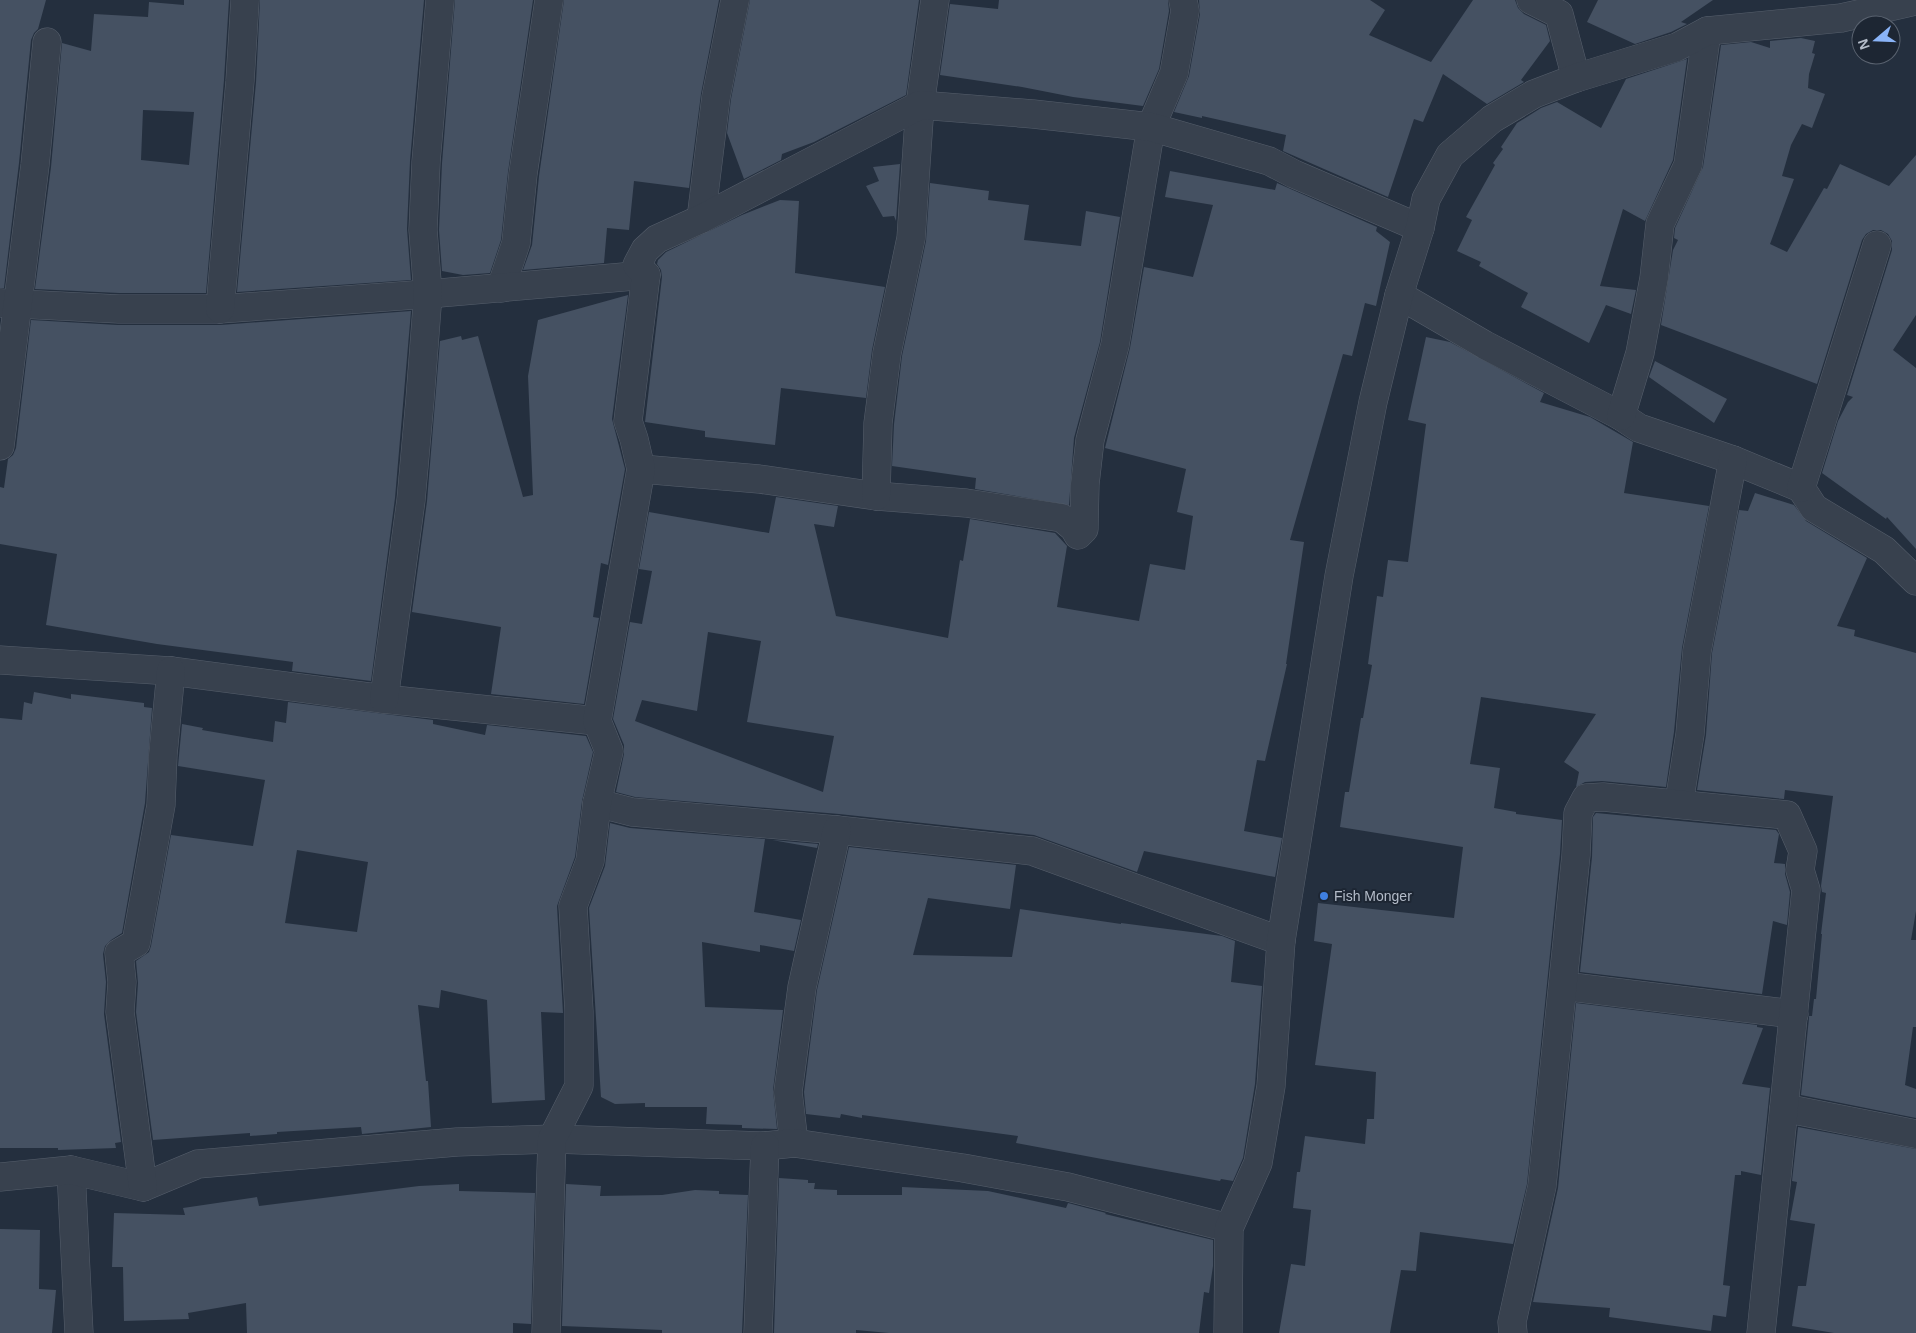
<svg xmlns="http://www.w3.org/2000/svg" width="1916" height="1333" font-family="Arial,sans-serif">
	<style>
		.building { fill: #455162; fill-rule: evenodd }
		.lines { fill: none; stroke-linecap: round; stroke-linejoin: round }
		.minor-casing { stroke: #565f6c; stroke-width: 29 }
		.minor { stroke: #38414e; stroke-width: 28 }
		.shop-dot { fill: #3f7fe0; stroke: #1d2633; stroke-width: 2 }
		.labels { text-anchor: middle; stroke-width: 4; stroke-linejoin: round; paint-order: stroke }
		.poi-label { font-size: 14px; fill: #b4bcc9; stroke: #1d2633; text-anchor: start }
	</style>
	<rect width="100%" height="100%" fill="#242f3e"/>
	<g class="building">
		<polygon points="0,0 46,0 38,29 34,33 31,40 19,163 4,288 0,288"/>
		<path d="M 184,0 L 229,0 L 224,80 L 206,293 L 119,293 L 35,289 L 51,167 L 62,43 L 91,51 L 94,14 L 148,17 L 149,2 L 184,5 ZM 143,110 L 194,112 L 189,165 L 141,160 Z"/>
		<polygon points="260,0 424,0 410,161 407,229 411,280 237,292 256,82"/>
		<polygon points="455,0 533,0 508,172 501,240 490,273 463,275 442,271 439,230 442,163"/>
		<polygon points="564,0 719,0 701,94 689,188 634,181 629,230 607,228 604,263 523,270 532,245 539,176"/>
		<polygon points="750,0 919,0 906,95 814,142 782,154 781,160 744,179 727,133 731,99"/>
		<polygon points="999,0 1168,0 1169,11 1159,69 1143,106 1073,97 1022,87 940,75 950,4 998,9"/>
		<polygon points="1199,0 1370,0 1385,10 1369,35 1431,62 1473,0 1515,0 1518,8 1524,14 1546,25 1550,41 1521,80 1524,82 1487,104 1443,74 1423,122 1414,119 1388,197 1283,151 1286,135 1202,116 1202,118 1174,112 1189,76 1200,14"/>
		<polygon points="1598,0 1713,0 1681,22 1687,24 1671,32 1635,44 1587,22"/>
		<polygon points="1801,38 1815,41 1812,53 1815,54 1809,74 1808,88 1825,94 1812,128 1802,124 1791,145 1782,176 1794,179 1770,244 1787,252 1824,188 1827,189 1840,164 1889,186 1916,155 1916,315 1893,350 1916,368 1916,549 1887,517 1886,519 1822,473 1838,421 1848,402 1853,397 1847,395 1892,250 1892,241 1888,234 1881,230 1873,230 1866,234 1862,240 1817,384 1661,325 1673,250 1678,240 1674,238 1675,228 1703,167 1721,45 1751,42 1770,48 1770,41"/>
		<polygon points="1687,59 1673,160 1645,221 1623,209 1600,286 1636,290 1631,314 1606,305 1589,343 1521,307 1528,293 1479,266 1481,262 1457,251 1472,220 1466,217 1495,165 1493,163 1503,149 1501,147 1517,123 1541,108 1557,102 1601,128 1626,79"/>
		<polygon points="900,164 896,221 894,216 883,217 866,186 879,181 873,167"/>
		<path d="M 1170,171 L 1275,190 L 1277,183 L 1377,227 L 1376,231 L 1390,242 L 1376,306 L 1365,303 L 1352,356 L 1343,354 L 1290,540 L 1304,542 L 1286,664 L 1287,664 L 1265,761 L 1257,760 L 1244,831 L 1282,838 L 1275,877 L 1144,851 L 1137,872 L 1034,835 L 839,814 L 635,797 L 616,792 L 624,754 L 624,745 L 613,719 L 630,622 L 642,624 L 652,571 L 639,569 L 649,512 L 769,533 L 776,497 L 838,506 L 834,527 L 814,524 L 836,616 L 948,638 L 960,560 L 963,561 L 970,519 L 1055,533 L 1067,546 L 1057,607 L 1139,621 L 1150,564 L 1185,570 L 1193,516 L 1177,512 L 1186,469 L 1105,448 L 1130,348 L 1144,267 L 1193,277 L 1213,205 L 1165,197 ZM 708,632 L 761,641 L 747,722 L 834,736 L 823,792 L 635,721 L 642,700 L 697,711 Z"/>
		<polygon points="930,183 989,191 988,200 1029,205 1024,240 1081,246 1086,211 1120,217 1100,342 1074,438 1069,505 975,489 976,478 892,466 894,424 902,356 926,241"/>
		<polygon points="780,200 799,201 795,273 885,287 872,350 866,398 781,388 775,445 705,437 705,431 645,422 662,277 661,270 657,264 658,260 666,252 742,215"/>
		<polygon points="628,295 612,419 625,469 608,565 601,563 593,617 599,618 584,704 491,694 501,627 412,612 427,501 440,341 461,336 462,340 478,336 523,497 533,495 528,376 538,320"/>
		<polygon points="411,311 395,498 371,681 292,671 293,662 157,644 46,625 57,554 0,544 0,487 4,488 8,459 13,455 16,448 31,320 118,325 220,325"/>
		<polygon points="1426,337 1450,342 1544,393 1540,402 1590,417 1633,442 1624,493 1709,506 1682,648 1674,732 1666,787 1602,781 1585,782 1576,787 1579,772 1564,762 1596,714 1481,697 1470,764 1500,768 1494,808 1516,812 1516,814 1562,820 1560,854 1527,1184 1513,1244 1420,1232 1416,1271 1401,1270 1390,1333 1279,1333 1291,1264 1305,1266 1311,1210 1293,1208 1297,1172 1300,1172 1305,1136 1365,1144 1367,1119 1374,1119 1376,1072 1315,1065 1332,944 1314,941 1318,903 1454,918 1463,847 1340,827 1345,792 1349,792 1361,718 1363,718 1372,665 1368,664 1377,596 1383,597 1388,560 1408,562 1426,424 1408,420"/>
		<polygon points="1655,361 1727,399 1714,423 1649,377"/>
		<polygon points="1755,493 1794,505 1806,521 1867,558 1837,626 1855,630 1854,636 1916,653 1916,911 1911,940 1916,940 1916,1027 1913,1027 1905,1085 1916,1089 1916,1118 1801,1095 1809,1018 1809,1016 1812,1016 1814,999 1816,999 1822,934 1821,934 1826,893 1822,892 1821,886 1833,796 1785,790 1784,799 1697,790 1706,735 1712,653 1739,510 1748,511"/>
		<polygon points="34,692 71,699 71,694 144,703 144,707 152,708 145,803 122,933 111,940 105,946 103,954 106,982 104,1014 121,1142 115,1143 116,1148 58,1150 58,1148 0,1148 0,718 22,720 24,702 32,704"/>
		<path d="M 288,702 L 433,720 L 433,724 L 485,735 L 487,725 L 586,736 L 593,752 L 582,801 L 575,857 L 557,906 L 563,1013 L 541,1012 L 545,1100 L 492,1103 L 487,1000 L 441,990 L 439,1008 L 418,1005 L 426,1081 L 428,1081 L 431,1127 L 362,1134 L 361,1127 L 277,1132 L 277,1134 L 250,1136 L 250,1133 L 153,1140 L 136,1012 L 138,983 L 136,961 L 149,952 L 151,946 L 171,835 L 253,846 L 265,780 L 178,766 L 182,724 L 203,728 L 202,730 L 273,742 L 275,721 L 286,723 ZM 297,850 L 368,862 L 357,932 L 285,923 Z"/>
		<polygon points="1596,813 1776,830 1779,834 1774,863 1785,864 1785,874 1790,892 1787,925 1773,921 1762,994 1580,972 1592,857 1593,817"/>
		<polygon points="610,823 630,828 765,839 754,912 801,920 794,951 760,945 760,952 702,942 705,1007 783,1010 773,1090 777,1129 742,1128 742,1125 706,1124 707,1107 645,1107 645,1103 615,1104 601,1097 589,908 605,866"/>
		<polygon points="772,840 818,844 817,848"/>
		<polygon points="849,847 1016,865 1010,909 928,898 913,955 1012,957 1020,909 1121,924 1121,923 1222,936 1235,941 1231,982 1262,986 1255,1084 1243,1158 1233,1181 1221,1179 1220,1181 1016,1143 1018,1136 862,1115 862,1118 841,1114 840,1118 806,1114 804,1092 817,990"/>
		<polygon points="1576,1003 1757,1025 1757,1027 1763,1028 1742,1084 1770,1088 1761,1175 1741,1171 1741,1175 1735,1175 1723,1285 1730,1286 1726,1317 1713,1315 1711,1331 1609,1317 1610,1308 1533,1302 1558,1188"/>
		<polygon points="1798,1127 1916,1149 1916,1333 1834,1333 1792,1326 1798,1286 1806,1286 1815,1224 1790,1220 1797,1182 1792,1181"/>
		<polygon points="779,1178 808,1180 808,1183 815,1183 814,1189 837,1190 837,1195 902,1195 902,1187 988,1191 1066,1208 1068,1203 1106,1213 1105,1214 1213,1240 1213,1266 1209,1293 1204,1292 1199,1333 889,1333 856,1330 856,1333 774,1333"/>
		<polygon points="459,1184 459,1191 535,1193 531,1324 513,1323 513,1333 247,1333 246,1303 188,1313 189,1319 124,1321 123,1267 112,1267 114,1213 185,1215 183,1208 257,1197 259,1206 419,1186"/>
		<polygon points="566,1184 601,1186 600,1196 662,1195 695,1190 719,1191 719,1194 748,1195 742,1333 662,1333 662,1330 562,1326"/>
		<polygon points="0,1229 40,1230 39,1289 56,1290 52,1333 0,1333"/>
	</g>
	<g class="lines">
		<g class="minor-casing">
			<g id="minor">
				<polyline points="1531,0 1559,14 1576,78"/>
				<polyline points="701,219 716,97 735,0"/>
				<polyline points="501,288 516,243 523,174 549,0"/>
				<polyline points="1399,295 1485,345 1621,416 1639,428 1733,460 1801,488 1814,508 1884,550 1916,581"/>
				<polyline points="0,303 119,309 220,309 428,294 646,275"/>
				<polyline points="220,309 240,81 245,0"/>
				<polyline points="1621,416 1640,353 1654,278 1660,224 1688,165 1707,31"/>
				<polyline points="0,446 35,165 47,42"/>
				<polyline points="641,469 759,479 876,496 966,503 1062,518 1074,528 1078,535 1084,529 1085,484 1090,440 1115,345 1151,127 1174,73 1185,11 1183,0"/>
				<polyline points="1801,488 1877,245"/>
				<polyline points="876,496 878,423 887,353 911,238 920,105 935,0"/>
				<polyline points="0,660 171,671 384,699 597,721"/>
				<polyline points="384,699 411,500 420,399 428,294 423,230 426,162 440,0"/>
				<polyline points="597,803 632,812 837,830 1032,851 1281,941"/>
				<polyline points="1679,803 1690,734 1697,651 1733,460"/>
				<polyline points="1563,986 1794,1014"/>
				<polyline points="1784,1108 1916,1134"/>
				<polyline points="794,1143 788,1092 802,987 837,830"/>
				<polyline points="71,1170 79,1333"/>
				<polyline points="0,1177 71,1170 143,1187 198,1164 457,1142 552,1139 765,1146 794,1143 963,1168 1068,1187 1229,1228"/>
				<polyline points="143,1187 120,1012 122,982 119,953 136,943 161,805 163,755 171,671"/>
				<polyline points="546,1333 552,1139 579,1086 579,1011 573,906 590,861 597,803 609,751 597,721 641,469 634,439 628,421 646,275 637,265 645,250 657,239 701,219 920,105 1033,114 1151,127 1269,161 1294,174 1420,228"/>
				<polyline points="758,1333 765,1146"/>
				<polyline points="1228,1333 1229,1228 1258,1163 1271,1086 1281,941 1339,576 1373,402 1399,295 1420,228 1426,199 1450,155 1492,119 1534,94 1576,78 1677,47 1707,31 1841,18 1916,1"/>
				<polyline points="1513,1333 1512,1322 1542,1186 1576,855 1578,813 1586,798 1603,797 1787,815 1803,851 1800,870 1806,890 1761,1333"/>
			</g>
		</g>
		<use href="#minor" class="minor"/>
	</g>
	<circle class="shop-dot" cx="1324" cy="896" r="5"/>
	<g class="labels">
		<g class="poi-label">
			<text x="1334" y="901">Fish Monger</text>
		</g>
	</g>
	<g transform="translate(1876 40) rotate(251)"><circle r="24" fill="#1d2633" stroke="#59626f"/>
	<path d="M0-4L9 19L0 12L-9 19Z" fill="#8ab4f8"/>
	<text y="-8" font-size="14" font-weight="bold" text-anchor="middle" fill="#b4bcc9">N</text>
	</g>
</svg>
